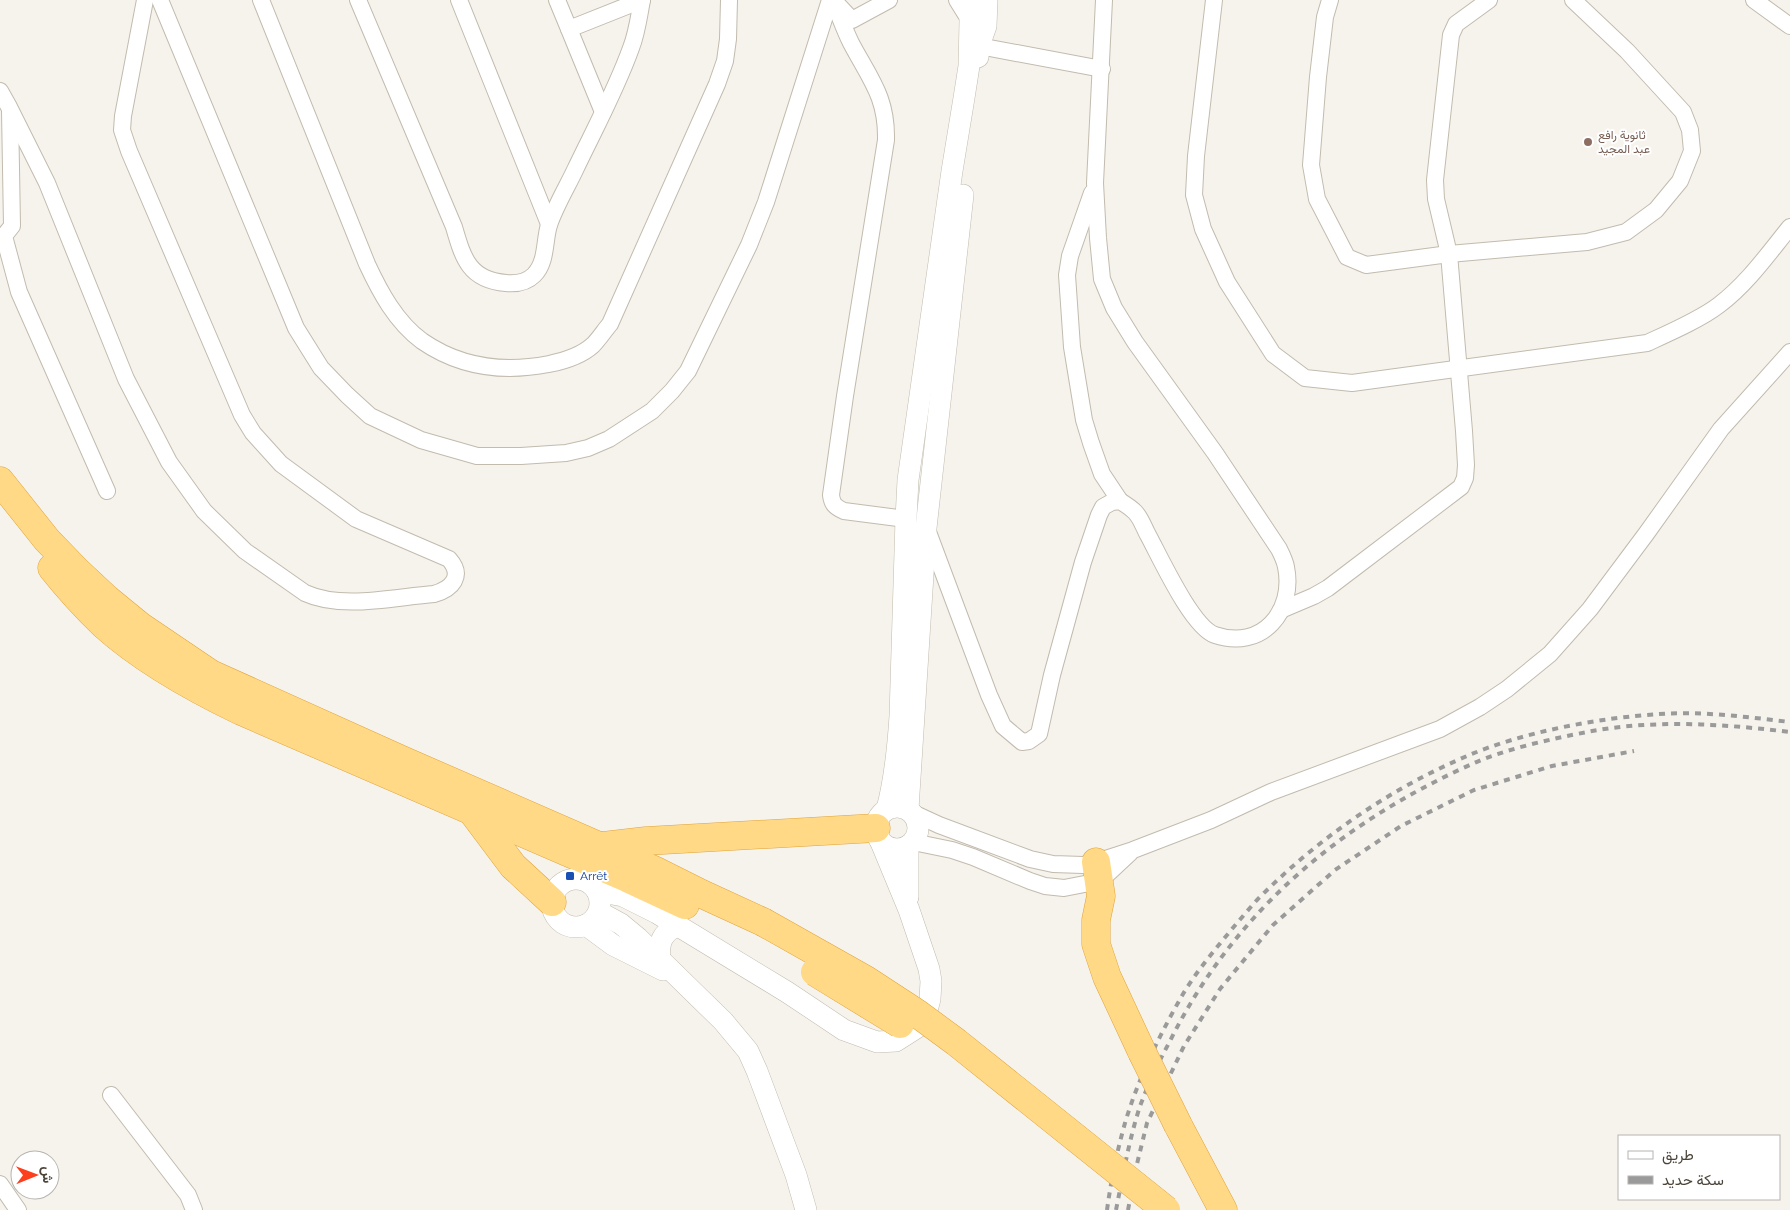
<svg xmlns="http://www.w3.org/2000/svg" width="1790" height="1210" font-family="Raleway,Vazirmatn,sans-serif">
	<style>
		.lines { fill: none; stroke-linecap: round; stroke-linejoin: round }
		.minor-casing { stroke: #c2bbae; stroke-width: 18 }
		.tertiary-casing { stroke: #c2bbae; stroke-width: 22 }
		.trunk-casing { stroke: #e0a43c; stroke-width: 29 }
		.minor { stroke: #fff; stroke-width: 16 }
		.tertiary { stroke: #fff; stroke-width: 21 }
		.trunk { stroke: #ffd985; stroke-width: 28 }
		.rail { stroke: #9a9a9a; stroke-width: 4; stroke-dasharray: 6 6; stroke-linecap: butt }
		.trunk-bridge-casing { stroke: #e0a43c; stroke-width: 29; stroke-linecap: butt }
		.trunk-bridge { stroke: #ffd985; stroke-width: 28 }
		.education-dot { fill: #8d6e63; stroke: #fff; stroke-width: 2 }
		.transit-dot { fill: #1a4fb4; stroke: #fff; stroke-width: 2 }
		.labels { text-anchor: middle; stroke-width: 4; stroke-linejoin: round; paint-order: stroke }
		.education-label { font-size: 12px; fill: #785e54; stroke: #fff; text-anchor: start }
		.transit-label { font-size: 12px; fill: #164399; stroke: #fff; text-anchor: start }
	</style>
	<rect width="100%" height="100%" fill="#f6f3ec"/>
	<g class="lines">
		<g class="minor-casing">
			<g id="minor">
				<polyline points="160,0 296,328 321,368 347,395 370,416 421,440 477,456 521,456 566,453 588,448 609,439 652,411 672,391 688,371 749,245 766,202 830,0"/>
				<path d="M 261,0 L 367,264 C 380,292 396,322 422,341 C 461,368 503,373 549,364 C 564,361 581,356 593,345 C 599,339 604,331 610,324 L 717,84 L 725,61 L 728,39 L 729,0"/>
				<path d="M 358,0 L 454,227 C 463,258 469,280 506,283 C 516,284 526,283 534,275 C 547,262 544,241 549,225 C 555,207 567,187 575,170 C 594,130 616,90 631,48 C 637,33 639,16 642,0"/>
				<polyline points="459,0 549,224"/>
				<polyline points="557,0 569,29 642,0"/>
				<path d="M 833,0 C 839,14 844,29 851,43 C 870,79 887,97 886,140 L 845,396 L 831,495 C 832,504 835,507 844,511 L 906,519"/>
				<polyline points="957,0 970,21"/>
				<path d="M 1214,0 L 1196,156 L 1194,195 L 1203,229 L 1227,282 L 1273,354 L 1305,378 L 1352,383 L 1647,343 C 1669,333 1701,319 1719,305 C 1747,284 1768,254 1790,227"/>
				<polyline points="1330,0 1325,17 1318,77 1311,165 1317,199 1347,257 1366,265 1449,254 1587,242 1626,232 1656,210 1680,181 1692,151 1690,130 1683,112 1627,51 1573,0"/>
				<polyline points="1754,0 1790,26"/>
				<polyline points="838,5 852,20 889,0"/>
				<polyline points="569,29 603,112"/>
				<polyline points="979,46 1102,69"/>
				<path d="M 0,91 L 9,107 L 47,183 L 126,379 L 169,462 L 204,511 L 245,551 L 305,593 C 342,610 394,597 434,594 C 452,589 464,576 449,559 L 356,519 L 281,464 L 253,433 L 242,415 L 129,151 L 122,130 L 123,116 L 145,0"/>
				<polyline points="10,111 12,226 4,236 19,292 107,491"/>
				<polyline points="1092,193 1070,256 1067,275 1072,347 1084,420 1091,443 1102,474 1120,501"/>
				<path d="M 928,532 L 989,695 L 1003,726 L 1022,742 L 1029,741 L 1039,734 L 1052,675 L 1083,562 L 1099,515 L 1103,507 L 1112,502 L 1120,501 C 1125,504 1131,508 1135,512 C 1141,518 1144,528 1148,535 C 1161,559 1192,627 1215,635 C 1262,651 1295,611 1286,567 C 1285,561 1282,555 1279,549 L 1215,453 L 1135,342 L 1114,308 L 1102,279 L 1098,238 L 1095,183 L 1104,0"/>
				<polyline points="1281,610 1314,596 1328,588 1461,487 1465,478 1466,465 1464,431 1449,254 1436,199 1435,180 1451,35 1456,24 1489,0"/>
				<polyline points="913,813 939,825 1030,859 1053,864 1083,865 1096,862 1133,850 1211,820 1271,792 1440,729 1480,707 1507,689 1550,654 1590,609 1646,534 1721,429 1790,352"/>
				<polyline points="913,842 952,850 973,857 1030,881 1045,886 1064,888 1100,881 1130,853"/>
				<polyline points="111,1095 188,1195 194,1210"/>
				<polyline points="0,1184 18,1210"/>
			</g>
		</g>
		<g class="tertiary-casing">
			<g id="tertiary">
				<polyline points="978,57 979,46 986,26 987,0"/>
				<circle cx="897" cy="828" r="21"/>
				<path d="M 887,809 C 895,779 898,747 900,716 L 906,519 L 908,480 L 952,171 L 964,98 L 969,66 L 970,21 L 973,0"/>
				<polyline points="908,809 926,528 963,195"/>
				<polyline points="908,846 908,897"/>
				<circle cx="576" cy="903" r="24"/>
				<polyline points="597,891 623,896 657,913 787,992 844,1030 877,1042 896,1041 918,1027 926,1014 930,999 931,981 929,969 909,910 880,840"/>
				<polyline points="599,912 621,924 638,938 723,1021 748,1051 757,1071 796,1175 806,1210"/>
				<polyline points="586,925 613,945 663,970"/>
				<path d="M 660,960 C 658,942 662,933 678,925"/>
			</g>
		</g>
		<g class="trunk-casing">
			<g id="trunk">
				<polyline points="0,481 47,540 76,570 107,599 140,626 211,674 402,760 654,870 702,894 763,922"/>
				<path d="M 52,568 C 68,588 85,607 104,625 C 144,661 193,688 241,711 L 627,878 L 685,905"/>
				<polyline points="474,814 513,866 552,902"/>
				<polyline points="603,846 646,841 876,828"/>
				<polyline points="1096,862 1101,896 1096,920 1096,944 1107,977 1142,1052"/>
				<polyline points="1178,1125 1223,1210"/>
			</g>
		</g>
		<use href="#minor" class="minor"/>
		<use href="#tertiary" class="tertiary"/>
		<use href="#trunk" class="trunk"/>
		<g class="rail">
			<path d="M 1107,1210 C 1111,1181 1117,1151 1125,1123 C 1138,1079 1160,1034 1183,994 C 1198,969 1218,946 1237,923 C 1246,913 1255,901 1265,892 C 1323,835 1392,788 1467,756 C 1523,732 1598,718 1659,714 C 1703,711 1747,717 1790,722"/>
			<path d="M 1116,1210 C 1123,1175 1129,1140 1140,1106 C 1148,1085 1158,1063 1169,1043 C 1233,913 1340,823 1472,764 C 1505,749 1551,739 1587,732 C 1654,719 1723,724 1790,732"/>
			<polyline points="1128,1210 1136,1168 1147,1123 1184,1046 1220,989 1273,925 1335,870 1401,826 1474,790 1552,766 1634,751"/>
		</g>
		<g class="trunk-bridge-casing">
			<g id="trunk-bridge">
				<polyline points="763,922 866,980 918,1014 956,1042 1166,1210"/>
				<polyline points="815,972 900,1024"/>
				<polyline points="1142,1052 1178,1125"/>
			</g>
		</g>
		<use href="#trunk-bridge" class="trunk-bridge"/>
	</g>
	<circle class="education-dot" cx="1588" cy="142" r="5"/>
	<rect class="transit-dot" x="565" y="871" width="10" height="10" rx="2.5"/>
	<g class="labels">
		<g class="education-label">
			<text x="1598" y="139">ثانوية رافع<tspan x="1598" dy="14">عبد المجيد</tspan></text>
		</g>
		<g class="transit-label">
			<text x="580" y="880">Arrêt</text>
		</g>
	</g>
	<rect x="1618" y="1135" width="162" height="65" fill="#ffffff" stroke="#b7b4b0"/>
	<rect x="1628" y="1151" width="25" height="8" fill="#ffffff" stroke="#b7b4b0"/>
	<text x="1662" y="1160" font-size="15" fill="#4b4439">طريق</text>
	<rect x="1628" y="1176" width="25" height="8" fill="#9a9a9a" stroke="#b7b4b0"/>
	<text x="1662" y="1185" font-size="15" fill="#4b4439">سكة حديد</text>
	<g transform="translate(35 1175) rotate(89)"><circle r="24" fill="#ffffff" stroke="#b7b4b0"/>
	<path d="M0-4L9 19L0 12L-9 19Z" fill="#fc3f1d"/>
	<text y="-8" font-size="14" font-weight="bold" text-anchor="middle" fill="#4b4439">ش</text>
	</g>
</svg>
